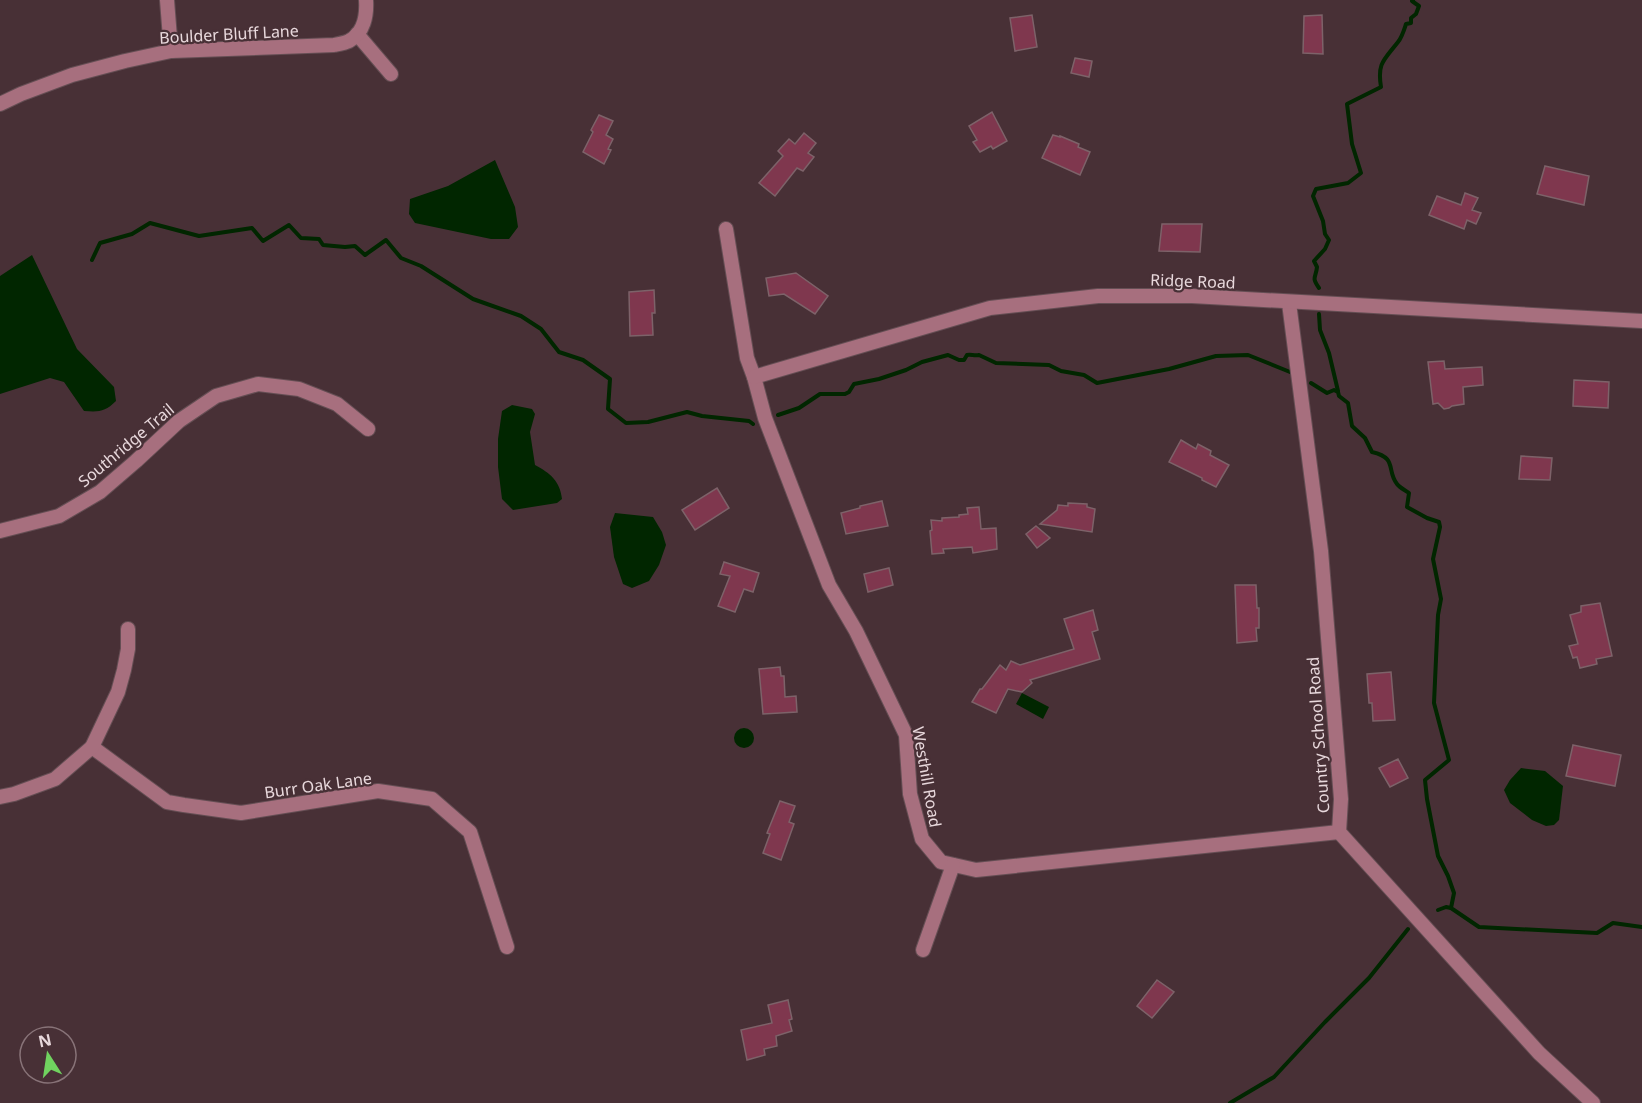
<svg xmlns="http://www.w3.org/2000/svg" width="1642" height="1103" font-family="'Noto Sans',sans-serif">
	<style>
		.water { fill: #012600 }
		.lines { fill: none; stroke-linecap: round; stroke-linejoin: round }
		.stream { stroke: #012600; stroke-width: 4 }
		.building { fill: #7f374e; stroke: #7d6269; stroke-width: 1.5 }
		.minor-casing { stroke: #654e54; stroke-width: 16 }
		.minor { stroke: #a76f7e; stroke-width: 14 }
		.labels { text-anchor: middle; stroke-width: 4.5; stroke-linejoin: round; paint-order: stroke }
		.street-label { font-size: 16px; fill: #e8d8dc; stroke: #483036 }
	</style>
	<rect width="100%" height="100%" fill="#483036"/>
	<g class="water">
		<polygon points="495,160 515,207 518,227 509,239 491,239 415,223 409,214 410,199 448,186"/>
		<path d="M 32,255 L 77,349 L 114,387 L 116,401 C 105,412 99,412 84,411 L 64,382 L 50,378 L 0,394 L 0,276 Z"/>
		<path d="M 512,405 L 532,409 L 535,414 L 530,432 L 535,465 C 550,473 560,481 562,499 L 557,503 L 513,510 L 502,499 L 498,467 L 498,439 L 502,411 Z"/>
		<polygon points="615,513 653,517 662,532 666,545 659,565 649,581 632,588 623,584 614,557 610,527"/>
		<polygon points="1022,693 1049,707 1043,719 1016,704"/>
		<circle cx="744" cy="738" r="10"/>
		<polygon points="1521,768 1545,771 1563,786 1559,820 1554,825 1546,826 1532,820 1510,803 1504,790 1510,780"/>
	</g>
	<g class="lines">
		<g class="stream">
			<polyline points="92,260 100,243 132,234 150,223 199,236 252,228 263,241 289,225 301,238 319,239 323,245 345,247 355,246 365,255 386,240 401,258 421,266 473,299 521,316 541,329 559,352 583,360 610,379 608,409 626,423 648,422 687,412 702,416 749,421 753,424"/>
			<path d="M 1319,288 C 1311,277 1316,278 1317,267 L 1314,261 L 1325,249 L 1329,240 L 1325,234 L 1323,221 L 1313,196 L 1316,189 L 1348,183 L 1361,173 L 1352,144 L 1347,104 L 1381,87 C 1377,63 1384,60 1398,42 C 1402,37 1404,30 1406,24 L 1411,23 L 1411,18 L 1416,14 L 1419,6 L 1412,1 L 1413,0"/>
			<polyline points="1319,314 1320,330 1329,353 1338,391"/>
			<path d="M 1311,383 L 1327,393 L 1334,390 L 1338,392 L 1339,396 L 1348,403 L 1352,426 L 1365,438 L 1372,452 C 1398,458 1386,470 1397,484 C 1400,488 1405,490 1409,493 L 1407,507 L 1427,518 L 1439,522 L 1440,527 L 1433,559 L 1441,599 L 1438,615 L 1434,703 L 1449,760 L 1425,780 L 1427,799 L 1438,856 L 1448,876 L 1454,893 L 1451,908 L 1479,927 L 1597,933 L 1613,923 L 1642,927"/>
			<path d="M 778,415 L 799,408 L 820,394 L 845,394 L 849,392 L 854,384 L 879,379 L 906,370 L 922,362 L 948,355 L 959,360 L 964,360 L 967,355 C 971,354 974,356 979,355 L 996,363 L 1049,365 L 1061,371 L 1084,375 L 1097,383 L 1169,369 L 1216,356 L 1248,355 L 1290,372"/>
			<polyline points="1438,910 1446,907 1451,908"/>
			<polyline points="1230,1103 1274,1077 1325,1022 1369,978 1408,929"/>
		</g>
	</g>
	<g class="building">
		<polygon points="1032,15 1037,47 1015,51 1010,18"/>
		<polygon points="1322,15 1323,54 1303,53 1304,16"/>
		<polygon points="1075,58 1092,61 1089,77 1071,73"/>
		<polygon points="992,112 1007,141 993,149 991,146 980,152 973,142 977,140 969,126"/>
		<polygon points="599,115 613,121 606,135 613,139 608,149 611,150 604,164 583,152 593,132 591,130"/>
		<polygon points="804,133 816,143 808,153 814,157 803,171 797,168 775,196 759,183 783,156 778,151 789,139 795,144"/>
		<polygon points="1053,135 1060,137 1060,136 1079,144 1078,147 1090,152 1080,175 1042,158"/>
		<polygon points="1545,166 1589,176 1584,205 1537,194"/>
		<polygon points="1465,193 1478,198 1472,210 1481,213 1476,224 1467,220 1464,229 1429,215 1437,196 1461,205"/>
		<polygon points="1162,224 1202,224 1200,252 1159,251"/>
		<polygon points="796,273 828,296 815,314 784,294 769,296 766,278"/>
		<polygon points="654,290 655,313 652,313 653,335 630,336 629,292"/>
		<polygon points="1444,361 1445,369 1482,367 1483,385 1463,387 1464,404 1452,406 1449,408 1444,409 1438,403 1433,404 1428,362"/>
		<polygon points="1574,380 1609,382 1608,408 1573,406"/>
		<polygon points="1181,440 1196,449 1198,444 1211,451 1210,455 1229,465 1216,487 1202,480 1202,478 1169,462"/>
		<polygon points="1521,456 1552,458 1550,480 1519,479"/>
		<polygon points="717,488 729,508 695,530 682,510"/>
		<polygon points="882,501 888,526 846,534 841,513 860,508 860,506"/>
		<polygon points="1068,503 1087,504 1087,507 1095,509 1092,532 1040,524 1057,510 1058,505 1068,506"/>
		<polygon points="979,507 981,529 996,528 997,549 973,553 972,547 943,549 944,553 932,554 930,531 932,530 931,520 942,521 942,518 959,517 959,515 968,514 967,508"/>
		<polygon points="1036,526 1050,538 1037,548 1026,534"/>
		<polygon points="724,562 759,573 753,592 744,589 735,612 718,606 730,576 720,574"/>
		<polygon points="889,568 893,585 868,592 864,574"/>
		<polygon points="1235,585 1256,585 1257,608 1259,608 1259,628 1256,628 1257,641 1237,643"/>
		<polygon points="1600,603 1612,656 1596,659 1597,664 1580,668 1577,657 1573,658 1569,646 1578,644 1570,615 1581,612 1581,606"/>
		<polygon points="1093,610 1098,630 1092,632 1100,659 1030,680 1032,683 1022,692 1008,689 996,713 972,702 980,689 982,689 1000,665 1006,670 1011,661 1020,665 1074,649 1064,619"/>
		<polygon points="780,667 781,676 784,676 785,697 796,696 797,712 763,714 759,669"/>
		<polygon points="1391,672 1395,720 1373,721 1372,703 1369,703 1367,674"/>
		<polygon points="1573,745 1621,755 1615,786 1566,776"/>
		<polygon points="1398,759 1408,778 1390,787 1379,768"/>
		<polygon points="780,801 795,806 789,822 794,824 781,860 763,853 770,834 767,833"/>
		<polygon points="1157,980 1174,992 1152,1018 1137,1006"/>
		<polygon points="788,1000 792,1019 789,1020 792,1031 776,1036 777,1046 764,1049 765,1055 747,1060 741,1030 772,1023 768,1005"/>
	</g>
	<g class="lines">
		<g class="minor-casing">
			<g id="minor">
				<polyline points="167,0 171,51"/>
				<polyline points="357,34 391,74"/>
				<path d="M 0,104 L 21,94 L 72,75 L 125,61 L 171,51 L 334,45 C 339,44 345,43 349,41 C 364,33 367,15 366,0"/>
				<polyline points="726,229 747,358 754,377 765,418 829,585 856,631 906,735 910,794 922,839 941,862 976,870 1339,832"/>
				<polyline points="1289,303 1321,551 1341,799 1339,832 1539,1053 1593,1103"/>
				<polyline points="754,377 990,308 1098,296 1192,296 1642,321"/>
				<polyline points="0,531 59,516 100,492 136,461 179,421 216,396 258,384 299,389 337,404 368,429"/>
				<polyline points="92,747 167,802 184,805 241,813 378,791 432,799 470,832 507,947"/>
				<polyline points="0,797 14,794 55,779 92,747 118,692 124,670 128,649 128,629"/>
				<polyline points="923,950 953,865"/>
			</g>
		</g>
		<use href="#minor" class="minor"/>
	</g>
	<g class="labels">
		<g class="street-label">
			<text transform="translate(229 34) rotate(-3)" y="6">Boulder Bluff Lane</text>
			<text transform="translate(1193 281) rotate(2)" y="6">Ridge Road</text>
			<text transform="translate(126 445) rotate(-40)" y="6">Southridge Trail</text>
			<text transform="translate(1318 735) rotate(-94)" y="6">Country School Road</text>
			<text transform="translate(927 777) rotate(80)" y="6">Westhill Road</text>
			<text transform="translate(318 785) rotate(-8)" y="6">Burr Oak Lane</text>
		</g>
	</g>
	<g transform="translate(48 1055) rotate(348)"><circle r="28" fill="#483036" stroke="#887378" stroke-width="1.5"/>
	<path d="M0-4.5L10 22L0 15L-10 22Z" fill="#70d35f"/>
	<text y="-9" font-size="16" font-weight="bold" text-anchor="middle" fill="#e8d8dc">N</text>
	</g>
</svg>
